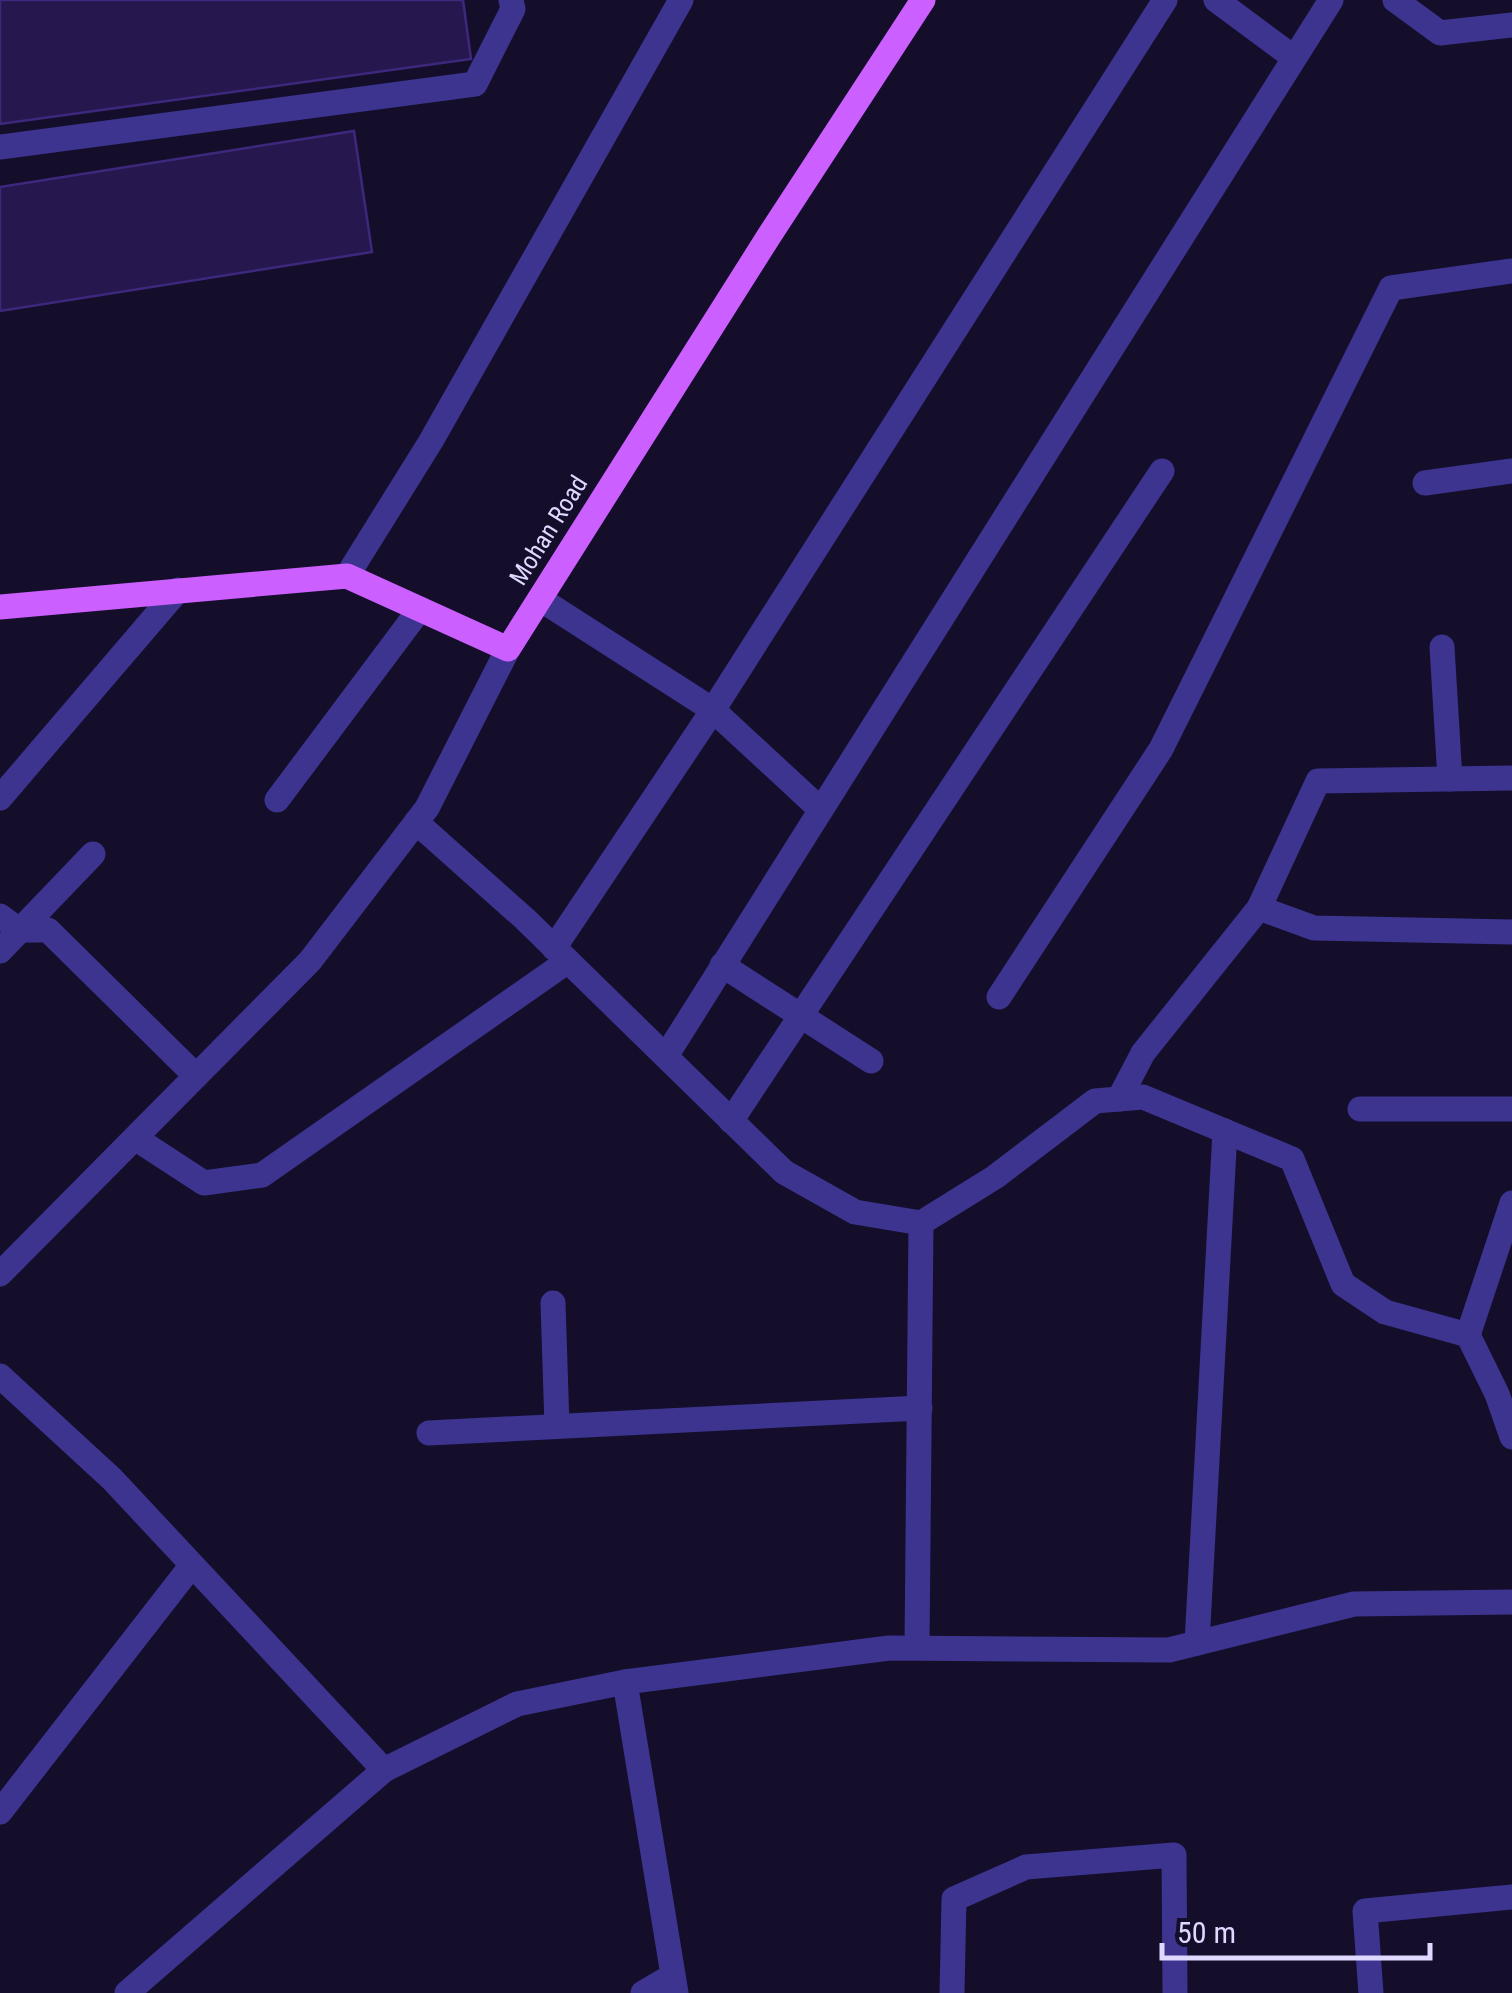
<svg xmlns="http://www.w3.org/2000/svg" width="1512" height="1993" font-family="'Roboto Condensed',sans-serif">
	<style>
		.building { fill: #26184e; stroke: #3d287d; stroke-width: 2.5 }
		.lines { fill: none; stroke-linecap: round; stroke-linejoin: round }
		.minor { stroke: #3c348f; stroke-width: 25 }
		.major { stroke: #cb5fff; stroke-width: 25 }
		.labels { text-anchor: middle; stroke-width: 10; stroke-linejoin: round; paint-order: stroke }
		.street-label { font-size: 25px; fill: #dfd8ff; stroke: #140e2b }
	</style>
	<rect width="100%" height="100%" fill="#140e2b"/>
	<g class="building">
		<polygon points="0,0 463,0 471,59 0,124"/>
		<polygon points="354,131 372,252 0,311 0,187"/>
	</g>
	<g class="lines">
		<g class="minor">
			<polyline points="1216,0 1293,57"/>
			<polyline points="1395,0 1440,33 1512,25"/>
			<polyline points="0,147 475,84 513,9 511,0"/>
			<polyline points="1425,483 1512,471"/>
			<polyline points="347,576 431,441 681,0"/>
			<polyline points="540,599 713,710 820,809"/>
			<polyline points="1442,647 1450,779"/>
			<polyline points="0,798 178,590"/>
			<polyline points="277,800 420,609"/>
			<polyline points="416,822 525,919 784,1172 855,1212 921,1223 995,1177 1095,1101 1143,1097 1292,1159 1343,1284 1385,1312 1468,1335 1497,1394 1512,1437"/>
			<polyline points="1259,908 1314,928 1512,932"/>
			<polyline points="0,916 19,930 48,930 196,1076"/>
			<polyline points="554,948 713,710 1165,0"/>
			<polyline points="0,951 93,854"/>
			<polyline points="722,965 871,1061"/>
			<polyline points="999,997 1161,749 1391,288 1512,271"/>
			<polyline points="666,1056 1331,0"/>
			<polyline points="1119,1099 1143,1053 1259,908 1318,781 1512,778"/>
			<polyline points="1360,1109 1512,1109"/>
			<polyline points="731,1121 1162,471"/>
			<polyline points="135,1138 204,1183 262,1175 568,961"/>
			<polyline points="0,1274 310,961 427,808 508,649"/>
			<polyline points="553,1303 557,1426"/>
			<polyline points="1468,1335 1512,1203"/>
			<polyline points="0,1376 112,1479 384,1770"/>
			<polyline points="429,1433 920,1408"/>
			<polyline points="1197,1643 1225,1131"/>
			<polyline points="917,1647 921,1223"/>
			<polyline points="0,1812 192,1565"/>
			<polyline points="127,1993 384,1770 517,1704 625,1682"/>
			<polyline points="643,1993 672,1976"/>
			<polyline points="676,1993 625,1682 889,1648 1169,1650 1354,1604 1512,1602"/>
			<polyline points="952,1993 954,1899 1026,1867 1174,1855 1175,1993"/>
			<polyline points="1371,1993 1365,1911 1512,1897"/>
		</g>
		<polyline class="major" points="0,607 347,576 508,649 769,236 923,0"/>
	</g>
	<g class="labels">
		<g class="street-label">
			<text transform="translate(548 530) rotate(-58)" y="9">Mohan Road</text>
		</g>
	</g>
	<path d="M1162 1943v15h268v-15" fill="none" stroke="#dfd8ff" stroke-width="5"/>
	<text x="1177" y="1943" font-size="30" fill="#dfd8ff" stroke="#140e2b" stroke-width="8" paint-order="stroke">50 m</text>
</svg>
